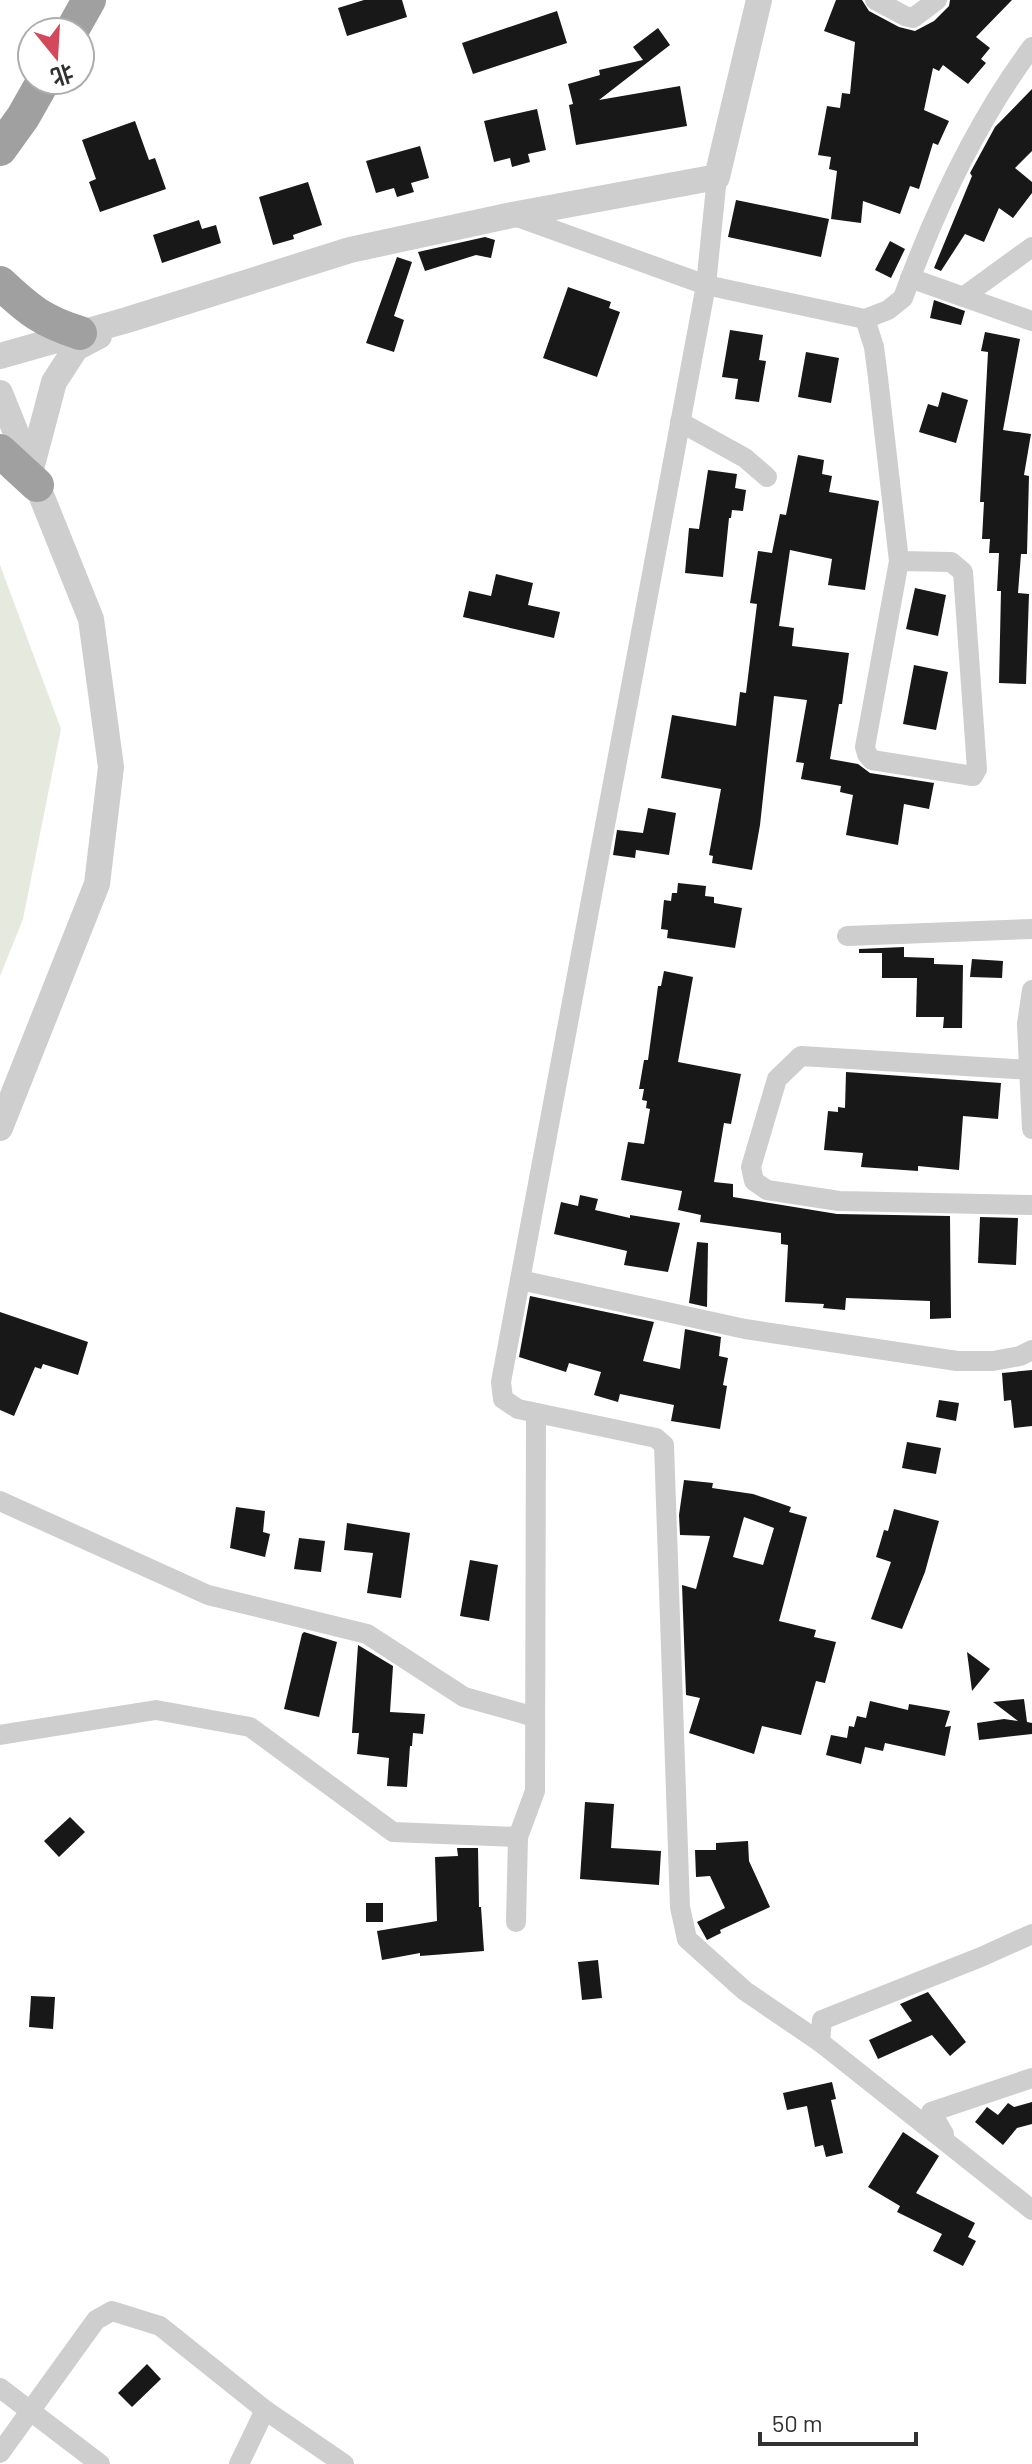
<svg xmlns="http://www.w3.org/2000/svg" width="1032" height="2464" font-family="Barlow,'Noto Sans SC',sans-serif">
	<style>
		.green { fill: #e5e9de }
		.building { fill: #181818; fill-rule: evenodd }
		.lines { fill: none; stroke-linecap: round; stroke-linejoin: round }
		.minor { stroke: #cecece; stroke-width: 20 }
		.tertiary { stroke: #cecece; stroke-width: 26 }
		.trunk { stroke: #a0a0a0; stroke-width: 34 }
	</style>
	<rect width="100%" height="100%" fill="#fff"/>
	<polygon class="green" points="0,565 61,729 23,919 0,976"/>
	<g class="building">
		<polygon points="364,0 402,0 407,17 347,36 338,8"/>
		<polygon points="836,0 862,0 869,11 899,27 915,31 934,21 949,6 950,0 1012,0 976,37 990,48 981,59 986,63 968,84 943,65 939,71 933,68 924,110 949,121 938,145 933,143 919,189 910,186 900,214 863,201 861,223 831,219 837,171 829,169 831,157 818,155 827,106 840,108 842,93 850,94 855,42 824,31"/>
		<polygon points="557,11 567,43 473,74 462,43"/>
		<polygon points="658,28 670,45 599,100 680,86 687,126 576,145 569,105 573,104 568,84 600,75 599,70 643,60 633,47"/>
		<polygon points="1032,89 1032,151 1015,168 1032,182 1032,193 1013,218 999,208 984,242 965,234 941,271 934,268 972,176 970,173 995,127"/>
		<polygon points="537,109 546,150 528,154 530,162 512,167 510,158 494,162 484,121"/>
		<polygon points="135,121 149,160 155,158 166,189 100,212 89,182 96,179 82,140"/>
		<polygon points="420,146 429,178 411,183 414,192 397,197 394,188 376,193 366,161"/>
		<polygon points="308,182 322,225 293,235 294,239 273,245 259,197"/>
		<polygon points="736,200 829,219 821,257 728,237"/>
		<polygon points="199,220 202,229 216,225 221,243 162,263 153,235"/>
		<polygon points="485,237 495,240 491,258 476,255 425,271 418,252"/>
		<polygon points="890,241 905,249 891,278 875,270"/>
		<polygon points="397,257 412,262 394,316 404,320 394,352 366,343"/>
		<polygon points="568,287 611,302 609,308 620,312 597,377 543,358"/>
		<polygon points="934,300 965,311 961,325 930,318"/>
		<polygon points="730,330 763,335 759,360 766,361 759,402 735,399 738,379 722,377"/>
		<polygon points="985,332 1020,339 1003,430 1031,434 1024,475 1029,476 1027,554 1021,554 1018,593 1029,594 1026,684 999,683 1001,591 997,591 999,553 989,553 990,539 982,539 984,502 980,502 988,352 981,351"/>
		<polygon points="806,352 839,358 831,403 798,397"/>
		<polygon points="942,392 968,400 956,443 919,432 928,404 938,407"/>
		<polygon points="798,455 824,460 822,474 832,476 829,492 879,501 865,590 828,585 832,559 790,550 779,626 794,628 792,646 849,653 842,704 839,704 830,759 858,764 870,773 934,783 929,809 904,804 898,845 846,835 853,795 840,792 841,786 801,779 804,763 796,762 807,700 774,696 760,825 752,870 712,863 713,856 709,855 721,789 661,778 672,715 736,726 740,692 746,693 757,604 750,603 758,551 772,553 780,514 786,515"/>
		<polygon points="708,470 737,474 735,488 746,490 743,511 732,510 731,518 729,518 723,577 685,573 689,528 699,529"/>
		<polygon points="496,574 533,583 528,605 560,612 554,638 463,617 469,591 491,596"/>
		<polygon points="915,588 946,595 938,636 906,629"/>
		<polygon points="914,665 948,672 936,730 903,724"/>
		<polygon points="648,808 676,813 669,855 636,850 635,858 613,855 617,830 643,833"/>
		<polygon points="678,883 706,886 705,896 714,897 714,903 742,908 735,948 667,938 668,930 661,929 664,900 671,901 672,893 677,893"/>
		<polygon points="904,947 904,957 934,958 934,964 963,965 962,1028 943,1028 944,1017 916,1017 917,978 882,978 882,953 859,953 859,949"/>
		<polygon points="972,959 1003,961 1002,978 970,977"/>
		<polygon points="664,971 693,977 678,1062 741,1074 731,1124 724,1123 714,1182 733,1184 733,1197 837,1214 950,1216 951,1318 930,1319 930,1301 846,1298 845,1310 823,1308 824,1304 785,1302 788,1245 781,1244 781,1233 700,1222 701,1215 678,1210 682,1191 621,1180 628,1142 644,1144 650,1109 646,1108 647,1101 642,1100 644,1089 639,1089 644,1060 648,1060 658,986 661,986"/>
		<polygon points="846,1072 1001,1083 998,1119 963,1116 959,1170 918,1166 918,1171 861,1167 863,1153 824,1150 828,1111 838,1112 838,1107 845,1108"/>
		<polygon points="580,1195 598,1199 595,1210 630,1218 630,1215 680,1223 668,1272 624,1265 627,1251 554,1234 561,1202 578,1206"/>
		<polygon points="980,1217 1018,1218 1016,1265 978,1263"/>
		<polygon points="697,1242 708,1243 707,1307 689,1303"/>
		<polygon points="530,1296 654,1322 643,1361 680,1369 685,1329 721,1337 719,1356 728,1358 723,1385 727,1386 720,1429 671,1421 674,1405 620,1394 618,1402 594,1395 601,1372 569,1363 566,1372 519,1357"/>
		<polygon points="0,1312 88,1342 78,1375 43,1364 41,1369 35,1367 14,1416 0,1410"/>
		<polygon points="1032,1370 1032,1426 1014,1428 1011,1400 1004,1401 1002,1373"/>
		<polygon points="939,1400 959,1403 956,1421 936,1417"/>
		<polygon points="907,1442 941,1448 936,1474 902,1468"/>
		<path d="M 684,1480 L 713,1483 L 712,1488 L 753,1494 L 791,1507 L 789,1512 L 807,1517 L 779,1621 L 816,1630 L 814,1637 L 836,1642 L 825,1683 L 816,1681 L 801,1735 L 762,1726 L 754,1754 L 689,1733 L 700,1698 L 686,1695 L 682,1585 L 696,1589 L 710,1536 L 680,1535 L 679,1515 ZM 744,1517 L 774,1528 L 763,1565 L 733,1557 Z"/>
		<polygon points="236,1507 265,1511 263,1532 270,1534 265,1557 230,1548"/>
		<polygon points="894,1509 939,1521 925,1572 902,1629 871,1619 891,1562 876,1557 884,1530 888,1531"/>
		<polygon points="347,1523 410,1533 401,1598 367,1593 373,1553 344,1550"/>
		<polygon points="299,1538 325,1541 321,1572 294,1569"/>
		<polygon points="470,1560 498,1565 489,1621 460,1616"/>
		<polygon points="304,1632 337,1642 319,1717 284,1709 302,1634"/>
		<polygon points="358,1645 393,1666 390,1712 425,1714 423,1734 413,1733 412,1746 410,1746 407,1787 387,1786 389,1758 357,1754 359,1733 352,1733"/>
		<polygon points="967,1652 990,1669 972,1691"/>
		<polygon points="1024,1699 1027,1722 1032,1723 1032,1734 979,1740 977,1723 1004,1719 1018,1721 993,1702"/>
		<polygon points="870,1701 908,1710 909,1704 950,1711 945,1727 951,1726 945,1756 885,1743 883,1751 865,1747 861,1764 826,1755 831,1735 847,1738 849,1726 854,1727 857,1716 866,1718"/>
		<polygon points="585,1802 614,1804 611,1848 661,1851 659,1885 580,1879"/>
		<polygon points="70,1817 85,1832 59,1857 44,1841"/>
		<polygon points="748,1841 749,1861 770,1907 720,1930 721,1933 707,1940 697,1922 725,1908 710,1876 696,1877 695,1850 716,1850 716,1843"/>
		<polygon points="457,1848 478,1848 479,1907 481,1907 484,1951 420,1956 420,1953 382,1960 377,1931 437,1921 435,1857 458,1856"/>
		<rect x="366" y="1903" width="17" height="19"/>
		<polygon points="598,1960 602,1998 582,2000 578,1962"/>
		<polygon points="928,1992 966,2042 950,2056 932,2035 878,2059 869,2040 912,2021 900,2004"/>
		<polygon points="31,1996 55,1997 53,2029 29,2027"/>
		<polygon points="832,2082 836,2099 831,2100 843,2153 826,2157 823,2145 815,2147 807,2106 787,2110 783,2093"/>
		<polygon points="1032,2102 1032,2124 1017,2128 1003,2145 975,2122 987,2107 998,2115 1008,2103 1014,2107"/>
		<polygon points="903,2132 939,2156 916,2193 975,2223 968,2237 976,2241 963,2266 933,2251 942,2234 897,2212 900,2206 868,2187"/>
		<polygon points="147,2364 161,2379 132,2407 118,2393"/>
	</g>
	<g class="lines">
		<g class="minor">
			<polyline points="875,0 905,16 913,18 937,0"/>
			<polyline points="717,177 706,285 520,1280 501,1382 503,1399 518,1409 656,1438 664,1445 680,1907 687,1939 745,1991 820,2042 1032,2210"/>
			<path d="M 512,215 L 706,285 L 865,319 L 888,310 L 903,298 C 935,210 976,122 1032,47"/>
			<polyline points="910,278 1032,321"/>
			<polyline points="963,297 1032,247"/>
			<polyline points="865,319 874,347 878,378 899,561 865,747 867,754 872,760 973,776 977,769 963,572 951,562 899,561"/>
			<polyline points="680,422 745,458 767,477"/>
			<polyline points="847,936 1032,929"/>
			<polyline points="1032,990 1027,1024 1032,1129"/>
			<polyline points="1032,1070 801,1056 777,1079 751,1167 754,1181 767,1190 839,1201 1032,1205"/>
			<polyline points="520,1280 745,1329 957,1361 993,1361 1020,1356 1032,1350"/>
			<polyline points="0,1501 208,1595 367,1634 464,1697 535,1717"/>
			<polyline points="0,1735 156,1710 250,1727 393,1832 518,1837"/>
			<polyline points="516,1922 518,1837 535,1791 536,1413"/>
			<polyline points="820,2042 822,2020 981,1957 1032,1934"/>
			<polyline points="944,2134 931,2112 1032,2078"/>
			<polyline points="0,2388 100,2464"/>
			<polyline points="0,2453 96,2320 112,2311 160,2326 265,2410 344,2464"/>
			<polyline points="239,2464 265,2410"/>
		</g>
		<g class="tertiary">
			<polyline points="0,356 127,320 350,250 512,215 717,177 759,0"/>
			<polyline points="0,393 91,619 111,767 97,884 0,1128"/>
			<polyline points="31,469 54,382 76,348 99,336"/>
		</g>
		<g class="trunk">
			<polyline points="71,32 89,0"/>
			<polyline points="0,149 23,117 44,80"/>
			<path d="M 0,283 C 29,310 42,321 80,333"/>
			<polyline points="0,451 37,485"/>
		</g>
	</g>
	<g transform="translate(56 56) rotate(162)"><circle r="38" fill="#ffffff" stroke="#adadad" stroke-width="2"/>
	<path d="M0-6L14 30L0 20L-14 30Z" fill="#d3495b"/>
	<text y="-12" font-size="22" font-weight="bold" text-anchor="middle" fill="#313131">北</text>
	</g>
	<path d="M760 2432v12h156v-12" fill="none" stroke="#313131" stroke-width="4"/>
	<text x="772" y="2432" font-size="24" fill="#313131" stroke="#ffffff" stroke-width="6" paint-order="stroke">50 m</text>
</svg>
